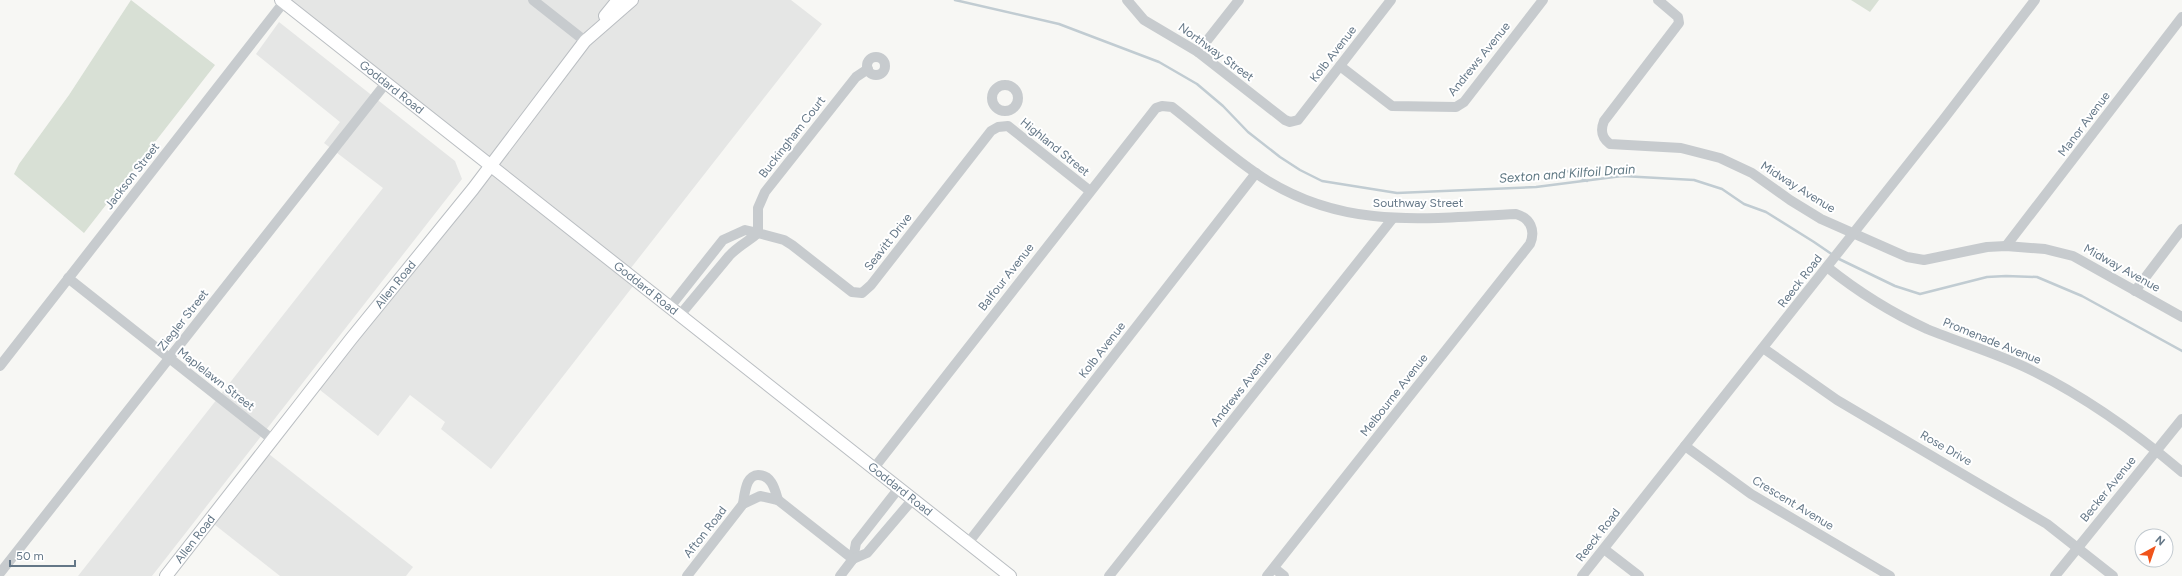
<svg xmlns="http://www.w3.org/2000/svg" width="2182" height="576" font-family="Figtree,sans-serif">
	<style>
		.built { fill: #e5e6e5 }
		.green { fill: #d8e0d5 }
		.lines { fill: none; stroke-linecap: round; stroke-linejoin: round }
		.stream { stroke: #c1ccd2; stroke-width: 2.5 }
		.major-casing { stroke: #babec2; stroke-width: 14 }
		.minor { stroke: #c7cbce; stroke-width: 10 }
		.major { stroke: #fff; stroke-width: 12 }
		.labels { text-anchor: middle; stroke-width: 4; stroke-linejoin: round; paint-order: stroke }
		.street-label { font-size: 12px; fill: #647787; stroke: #fff }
		.water-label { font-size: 13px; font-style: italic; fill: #5f7883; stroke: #fff }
	</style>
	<rect width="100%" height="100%" fill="#f7f7f4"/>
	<g class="built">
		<polygon points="281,0 791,0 822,24 627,273 637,281 491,469 441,429 445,422 410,395 378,436 315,386 489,165"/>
		<polygon points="279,22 455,161 462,179 152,576 78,576 383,188 324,143 340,122 256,54"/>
		<polygon points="265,451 413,567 406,576 280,576 210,521"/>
	</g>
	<g class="green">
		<polygon points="131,0 215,65 84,233 14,174 19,164 69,95"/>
		<polygon points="1851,0 1879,0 1870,12"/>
	</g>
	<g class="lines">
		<g class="stream">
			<polyline points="955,0 1059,24 1159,62 1197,84 1223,106 1248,132 1280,157 1300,170 1322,181 1397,193 1536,187 1622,176 1694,180 1722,189 1744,204 1766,212 1814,242 1833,255"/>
			<polyline points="1565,170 1587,181"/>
			<polyline points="1837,258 1895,286 1920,294 1987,277 2006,276 2037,277 2082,296 2182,351"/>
		</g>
		<g class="major-casing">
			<g id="major">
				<path id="s1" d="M 281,0 L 1010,576"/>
				<polyline points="605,16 618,0"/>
				<path id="s2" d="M 166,576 L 351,339 L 473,189 L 585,41 L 632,0"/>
			</g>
		</g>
		<g class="minor">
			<polyline points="533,0 585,41"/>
			<polyline points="1127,0 1144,20 1198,52 1285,120 1290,122 1298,120 1391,0"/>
			<path d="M 1658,0 L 1678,17 L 1679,23 L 1604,121 C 1600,131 1602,138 1610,144 L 1681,148 L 1720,158 L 1752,173 L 1790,200 L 1821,219 L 1907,257 L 1924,260 L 1987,247 L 2006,246 L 2045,249 L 2073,256 L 2182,317"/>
			<polyline points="1198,52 1239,0"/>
			<circle cx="876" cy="66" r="9"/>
			<polyline points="1340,66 1392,106 1456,107 1464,102 1543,0"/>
			<polyline points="868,69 856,77 765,192 758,208 758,233 784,240 792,245 852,292 862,293 871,285 991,131 998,127 1008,126 1090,191"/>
			<circle cx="1005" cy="98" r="13"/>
			<polyline points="2006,246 2182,17"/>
			<path d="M 1827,267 C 1857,291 1892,313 1927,329 C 1961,343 1996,353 2029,369 C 2084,396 2135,432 2182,472"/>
			<polyline points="68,278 273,440"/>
			<polyline points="2135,291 2182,229"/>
			<path d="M 670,307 L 723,240 L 745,230 L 758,233 C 749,241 738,246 729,256 L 680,315"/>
			<polyline points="1763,348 1837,400 2047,524 2113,576"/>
			<polyline points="0,366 284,2"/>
			<polyline points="1685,446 1751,494 1890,576"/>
			<path d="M 874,468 L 1156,108 L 1162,106 L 1172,107 C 1203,131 1235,161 1268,181 C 1348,230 1427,218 1516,214 C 1530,218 1536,230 1530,244 L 1267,576"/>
			<path d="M 743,504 C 744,497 745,488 748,482 C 750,478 754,475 758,475 C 772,475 775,490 778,500"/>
			<polyline points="968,543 1256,173"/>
			<polyline points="1604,549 1639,576"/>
			<polyline points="853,559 856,543 899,488"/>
			<polyline points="1274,568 1284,576"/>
			<polyline points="0,573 386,83"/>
			<polyline points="687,576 743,504 760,496 778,500 853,559"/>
			<polyline points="840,576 853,559 867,553 913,499"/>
			<polyline points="1109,576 1393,218"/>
			<polyline points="1582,576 1943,120 2035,0"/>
			<polyline points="2055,576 2182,419"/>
		</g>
		<use href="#major" class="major"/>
	</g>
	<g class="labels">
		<g class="street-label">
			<text transform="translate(1216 52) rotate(36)" y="4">Northway Street</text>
			<text transform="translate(1333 54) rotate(-52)" y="4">Kolb Avenue</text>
			<text transform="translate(1479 59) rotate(-51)" y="4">Andrews Avenue</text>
			<text dy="4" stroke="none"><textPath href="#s1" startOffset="141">Goddard Road</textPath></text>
			<text transform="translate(2084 124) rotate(-53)" y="4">Manor Avenue</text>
			<text transform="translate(792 137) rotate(-52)" y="4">Buckingham Court</text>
			<text transform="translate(1055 147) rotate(39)" y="4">Highland Street</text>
			<text transform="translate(132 176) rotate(-52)" y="4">Jackson Street</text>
			<text transform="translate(1798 187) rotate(32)" y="4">Midway Avenue</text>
			<text x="1418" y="207">Southway Street</text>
			<text transform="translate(888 242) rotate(-52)" y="4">Seavitt Drive</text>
			<text transform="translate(2122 268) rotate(29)" y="4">Midway Avenue</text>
			<text transform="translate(1006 277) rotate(-52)" y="4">Balfour Avenue</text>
			<text transform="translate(1800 281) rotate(-52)" y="4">Reeck Road</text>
			<text dy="4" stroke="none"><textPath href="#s2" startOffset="371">Allen Road</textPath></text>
			<text dy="4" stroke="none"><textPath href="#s1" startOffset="465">Goddard Road</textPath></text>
			<text transform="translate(183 320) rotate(-52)" y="4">Ziegler Street</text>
			<text transform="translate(1992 341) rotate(22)" y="4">Promenade Avenue</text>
			<text transform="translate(1102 350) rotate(-52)" y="4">Kolb Avenue</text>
			<text transform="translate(216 379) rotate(38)" y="4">Maplelawn Street</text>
			<text transform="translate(1241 389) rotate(-52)" y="4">Andrews Avenue</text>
			<text transform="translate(1394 395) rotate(-52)" y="4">Melbourne Avenue</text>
			<text transform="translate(1946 448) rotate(30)" y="4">Rose Drive</text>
			<text dy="4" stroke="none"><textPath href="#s1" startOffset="789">Goddard Road</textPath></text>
			<text transform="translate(2108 489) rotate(-51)" y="4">Becker Avenue</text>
			<text transform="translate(1793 503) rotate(31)" y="4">Crescent Avenue</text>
			<text transform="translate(705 532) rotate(-52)" y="4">Afton Road</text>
			<text transform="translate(1598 535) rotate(-52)" y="4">Reeck Road</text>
			<text dy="4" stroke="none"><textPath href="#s2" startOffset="47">Allen Road</textPath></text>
		</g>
		<g class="water-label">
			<text transform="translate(1567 173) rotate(-4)" y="5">Sexton and Kilfoil Drain</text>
		</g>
	</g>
	<g transform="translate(2154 548) rotate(40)"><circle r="19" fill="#ffffff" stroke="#c1c9cf"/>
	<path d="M0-3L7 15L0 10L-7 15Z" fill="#f0541b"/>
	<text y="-6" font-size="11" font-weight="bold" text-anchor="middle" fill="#647787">N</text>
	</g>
	<path d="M10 560v6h65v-6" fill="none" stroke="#647787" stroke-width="2"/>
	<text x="16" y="560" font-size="12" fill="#647787" stroke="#ffffff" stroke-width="3" paint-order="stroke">50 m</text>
</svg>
